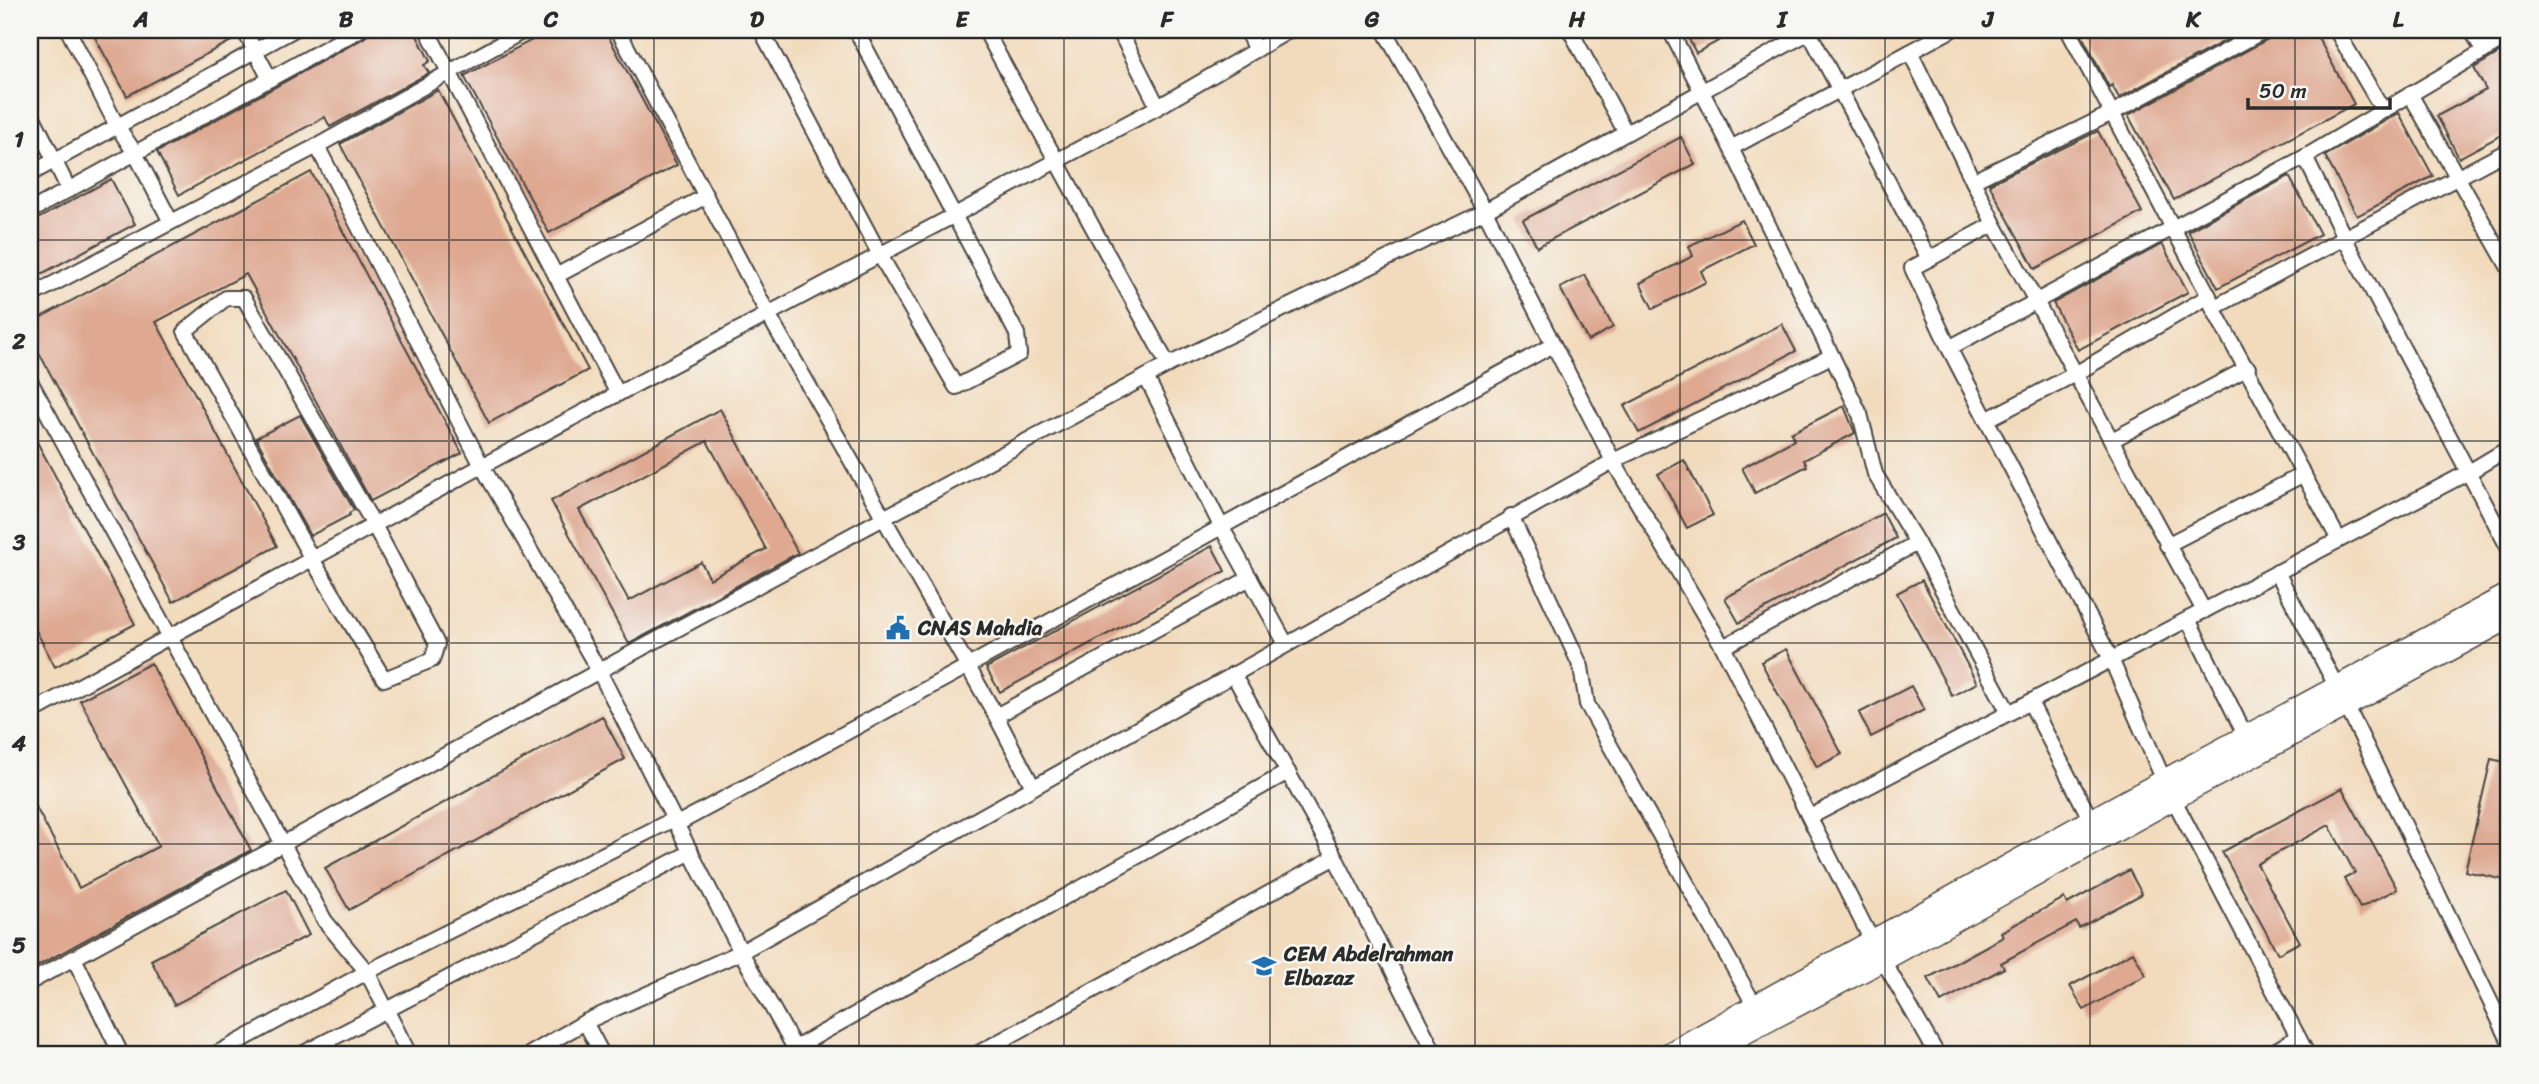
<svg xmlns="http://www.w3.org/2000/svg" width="2539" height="1084" font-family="Sriracha,sans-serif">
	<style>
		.building { fill: #dea891; fill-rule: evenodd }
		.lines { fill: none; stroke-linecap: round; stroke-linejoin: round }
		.minor-casing { stroke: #494541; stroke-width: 18 }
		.primary-casing { stroke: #494541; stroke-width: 26 }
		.minor { stroke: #fff; stroke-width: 14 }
		.primary { stroke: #fff; stroke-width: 23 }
		.grid { fill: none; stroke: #2b2b2b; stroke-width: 2; stroke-opacity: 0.55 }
		.labels { text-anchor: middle; stroke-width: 5; stroke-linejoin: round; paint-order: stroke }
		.poi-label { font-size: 21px; font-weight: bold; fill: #2b2b2b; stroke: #f6f6f2; text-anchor: start }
		.neatline { fill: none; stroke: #2b2b2b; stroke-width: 2.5 }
		.grid-label { font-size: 23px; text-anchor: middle; font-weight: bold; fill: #2b2b2b }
	</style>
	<rect width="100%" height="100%" fill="#f6f6f2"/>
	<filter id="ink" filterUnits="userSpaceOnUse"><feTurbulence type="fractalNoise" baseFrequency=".0143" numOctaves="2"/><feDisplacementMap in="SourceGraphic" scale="14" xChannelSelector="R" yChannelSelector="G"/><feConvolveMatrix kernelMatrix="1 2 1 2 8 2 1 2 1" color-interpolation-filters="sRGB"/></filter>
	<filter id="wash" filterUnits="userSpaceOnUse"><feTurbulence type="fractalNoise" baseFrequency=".00686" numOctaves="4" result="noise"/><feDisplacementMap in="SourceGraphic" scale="28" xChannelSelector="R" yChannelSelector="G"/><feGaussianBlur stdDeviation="1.57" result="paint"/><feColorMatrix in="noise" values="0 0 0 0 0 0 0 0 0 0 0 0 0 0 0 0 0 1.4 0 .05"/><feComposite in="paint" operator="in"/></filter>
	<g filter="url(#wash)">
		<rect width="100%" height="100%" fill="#f2dbbd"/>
		<g id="blocks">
			<g class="building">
				<polygon points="91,30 234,30 237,38 127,96"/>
				<polygon points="373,30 414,30 430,61 424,65 429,73 330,127 325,117 179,195 157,152 364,38"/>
				<polygon points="551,30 605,30 677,165 549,233 464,76"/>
				<polygon points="1684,30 1739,30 1696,53"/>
				<polygon points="2079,30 2245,30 2119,98 2112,85 2109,87"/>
				<polygon points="2275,30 2314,30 2354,104 2174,200 2128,115 2270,38"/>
				<polygon points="2509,47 2509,131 2459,158 2437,116 2486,90 2474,68"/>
				<polygon points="438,90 588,370 489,423 340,144"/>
				<polygon points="2399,113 2433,176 2357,216 2325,156"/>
				<polygon points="2098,131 2142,212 2035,269 1989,184"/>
				<polygon points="1681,137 1695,164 1537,247 1523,220"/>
				<polygon points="311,172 462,453 371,501 246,274 156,322 277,546 173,602 30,336 30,323"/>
				<polygon points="2289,176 2320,234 2218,288 2188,231"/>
				<polygon points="111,179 135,224 30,280 30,223"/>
				<polygon points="1742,220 1754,244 1701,271 1706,282 1653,309 1640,283 1693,256 1689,246"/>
				<polygon points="2162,244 2188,292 2078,350 2053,303"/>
				<polygon points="1585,275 1613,327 1588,341 1560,288"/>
				<polygon points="1782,324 1796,351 1639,433 1624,406"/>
				<polygon points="1844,406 1855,433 1804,460 1807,466 1755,493 1742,468 1794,440 1791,433"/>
				<path d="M 720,409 L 798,553 L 629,644 L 551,501 ZM 707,441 L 766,549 L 710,579 L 701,562 L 629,601 L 579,510 Z"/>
				<polygon points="300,415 354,510 349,513 350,515 310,536 256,438"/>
				<polygon points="30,429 135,624 55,667 30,619"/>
				<polygon points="1684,460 1713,515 1687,528 1658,474"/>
				<polygon points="1883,513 1896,538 1739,623 1725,598"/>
				<polygon points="1212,546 1225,571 1000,692 986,668"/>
				<polygon points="1922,580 1977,683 1952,696 1897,593"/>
				<polygon points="1786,649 1842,754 1817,767 1761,662"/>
				<polygon points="151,663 251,850 30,970 30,796 79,888 159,846 80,700"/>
				<polygon points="1911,686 1924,710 1871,737 1859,713"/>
				<polygon points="602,716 625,759 349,910 325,868"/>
				<polygon points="2491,759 2509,763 2509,881 2465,871"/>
				<polygon points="2342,788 2397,889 2360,908 2344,879 2355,873 2329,825 2257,864 2300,942 2278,954 2222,852"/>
				<polygon points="2129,870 2142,894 2079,928 2076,922 2001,963 2004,968 1941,1002 1928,978 2003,937 2001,932 2064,898 2067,904"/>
				<polygon points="286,890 309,935 174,1005 151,960"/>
				<polygon points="2133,952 2146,975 2084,1010 2070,986"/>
			</g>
		</g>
	</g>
	<g filter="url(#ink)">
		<use href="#blocks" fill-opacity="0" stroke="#494541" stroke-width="2"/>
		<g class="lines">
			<g class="minor-casing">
				<g id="minor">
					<polyline points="68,30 117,126 135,153 171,222"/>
					<polyline points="244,30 270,79"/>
					<polyline points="427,30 618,394"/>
					<polyline points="618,30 768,314 996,716 1033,787"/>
					<polyline points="761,30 880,255 956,387 1019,354 1017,334 856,30"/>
					<polyline points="985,30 1168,365"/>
					<polyline points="1119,30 1158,107"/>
					<polyline points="1246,30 1256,50"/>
					<polyline points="1384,30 1485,211 1613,461 1723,647 1873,943 1937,1054"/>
					<polyline points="1570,30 1626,133"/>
					<polyline points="1670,30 1731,148 1860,414 1875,474 1917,543 2009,713"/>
					<polyline points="1808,30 1929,259 1994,224"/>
					<polyline points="2068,30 2209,296 2213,308 2339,540"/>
					<polyline points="2336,30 2383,110"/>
					<polyline points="2471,30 2484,51"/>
					<polyline points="1910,52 1994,224 2204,611"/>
					<polyline points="2410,94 2509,268"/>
					<polyline points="30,111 69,190"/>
					<polyline points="317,146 482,466 599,671 741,952 798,1054"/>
					<polyline points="1731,148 1951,30"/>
					<polyline points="2305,157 2345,239 2509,549"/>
					<polyline points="30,174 293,30"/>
					<polyline points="1973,181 2112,113 2265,30"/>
					<polyline points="30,211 359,30"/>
					<polyline points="1929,259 1912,268 1949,348 2111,659 2165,783 2307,1054"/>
					<polyline points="556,276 706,196"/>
					<polyline points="30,296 317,146 525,30"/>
					<polygon points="226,298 244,298 374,525 437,644 432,660 384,679 312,559 185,331"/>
					<polyline points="2213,308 2509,150"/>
					<polyline points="1949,348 2305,157 2509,36"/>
					<polyline points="1146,377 1221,526 1286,644"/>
					<polyline points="30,381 325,921 367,972 409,1054"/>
					<polyline points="1986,420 2075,374 2209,296"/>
					<polyline points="2112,440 2248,368"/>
					<polyline points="1511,516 1581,667 1587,704 1756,1008"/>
					<polyline points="2167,545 2304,474"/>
					<polyline points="2277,572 2346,705 2509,1040"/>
					<polyline points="2188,619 2246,737"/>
					<polyline points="1723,647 1917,543"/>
					<polyline points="1233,674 1335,857 1435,1054"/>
					<polyline points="2030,702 2095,828"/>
					<polyline points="30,713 482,466 1158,107 1290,30"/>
					<polyline points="996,716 1250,578"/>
					<polyline points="1810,817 2469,472 2509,448"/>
					<path d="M 677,824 C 970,667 1261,504 1553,345"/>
					<polyline points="74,958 121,1054"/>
					<polyline points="30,982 599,671 1168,365 1485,211 1813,30"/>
					<polyline points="585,1022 602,1054"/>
					<polyline points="795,1048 1288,772"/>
					<polyline points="216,1054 367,972 674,819"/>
					<polyline points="302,1054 691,852"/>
					<polyline points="530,1054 585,1022 741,952 1613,461 1832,356"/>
					<polyline points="977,1054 1335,857"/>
					<polyline points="2270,1054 2298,1037"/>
				</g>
			</g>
			<g class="primary-casing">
				<g id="primary">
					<polyline points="1670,1054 2091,821 2509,595"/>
					<polyline points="1703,1054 1883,959 2173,798 2509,617"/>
				</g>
			</g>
			<use href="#minor" class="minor"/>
			<use href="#primary" class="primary"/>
		</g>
	</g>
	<path class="grid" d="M 244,30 L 244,1054M 449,30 L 449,1054M 654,30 L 654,1054M 859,30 L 859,1054M 1064,30 L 1064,1054M 1270,30 L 1270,1054M 1475,30 L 1475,1054M 1680,30 L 1680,1054M 1885,30 L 1885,1054M 2090,30 L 2090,1054M 2295,30 L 2295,1054M 30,240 L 2509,240M 30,441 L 2509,441M 30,643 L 2509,643M 30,844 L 2509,844"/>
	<defs>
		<g id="civic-bare" transform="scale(1.89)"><path d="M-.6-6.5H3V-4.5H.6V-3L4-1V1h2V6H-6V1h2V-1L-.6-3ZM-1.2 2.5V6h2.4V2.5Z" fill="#1f6fb2" stroke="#f6f6f2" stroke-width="2.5" paint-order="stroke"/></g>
		<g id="school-bare" transform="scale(1.89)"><path d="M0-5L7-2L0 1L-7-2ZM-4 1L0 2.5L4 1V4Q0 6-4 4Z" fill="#1f6fb2" stroke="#f6f6f2" stroke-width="2.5" paint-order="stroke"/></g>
	</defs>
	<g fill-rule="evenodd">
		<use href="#civic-bare" x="898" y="628"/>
		<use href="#school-bare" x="1264" y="966"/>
	</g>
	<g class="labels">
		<g class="poi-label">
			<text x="918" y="635">CNAS Mahdia</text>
			<text x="1284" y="961">CEM Abdelrahman<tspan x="1284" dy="24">Elbazaz</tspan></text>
		</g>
	</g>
	<rect width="2539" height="1084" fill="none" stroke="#f6f6f2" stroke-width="77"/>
	<path d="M2248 98v10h142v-10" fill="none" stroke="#2b2b2b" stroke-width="3.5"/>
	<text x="2259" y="98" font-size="21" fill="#2b2b2b" stroke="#f6f6f2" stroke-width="5" paint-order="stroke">50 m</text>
	<rect x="38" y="38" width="2462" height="1008" class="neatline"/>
	<g class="grid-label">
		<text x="141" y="27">A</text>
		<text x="346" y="27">B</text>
		<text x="551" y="27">C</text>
		<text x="757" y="27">D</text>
		<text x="962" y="27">E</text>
		<text x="1167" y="27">F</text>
		<text x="1372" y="27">G</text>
		<text x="1577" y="27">H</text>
		<text x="1782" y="27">I</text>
		<text x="1988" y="27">J</text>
		<text x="2193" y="27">K</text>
		<text x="2398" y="27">L</text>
		<text x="19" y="147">1</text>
		<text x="19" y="349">2</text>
		<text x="19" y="550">3</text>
		<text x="19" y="751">4</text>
		<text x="19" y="953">5</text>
	</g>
</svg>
